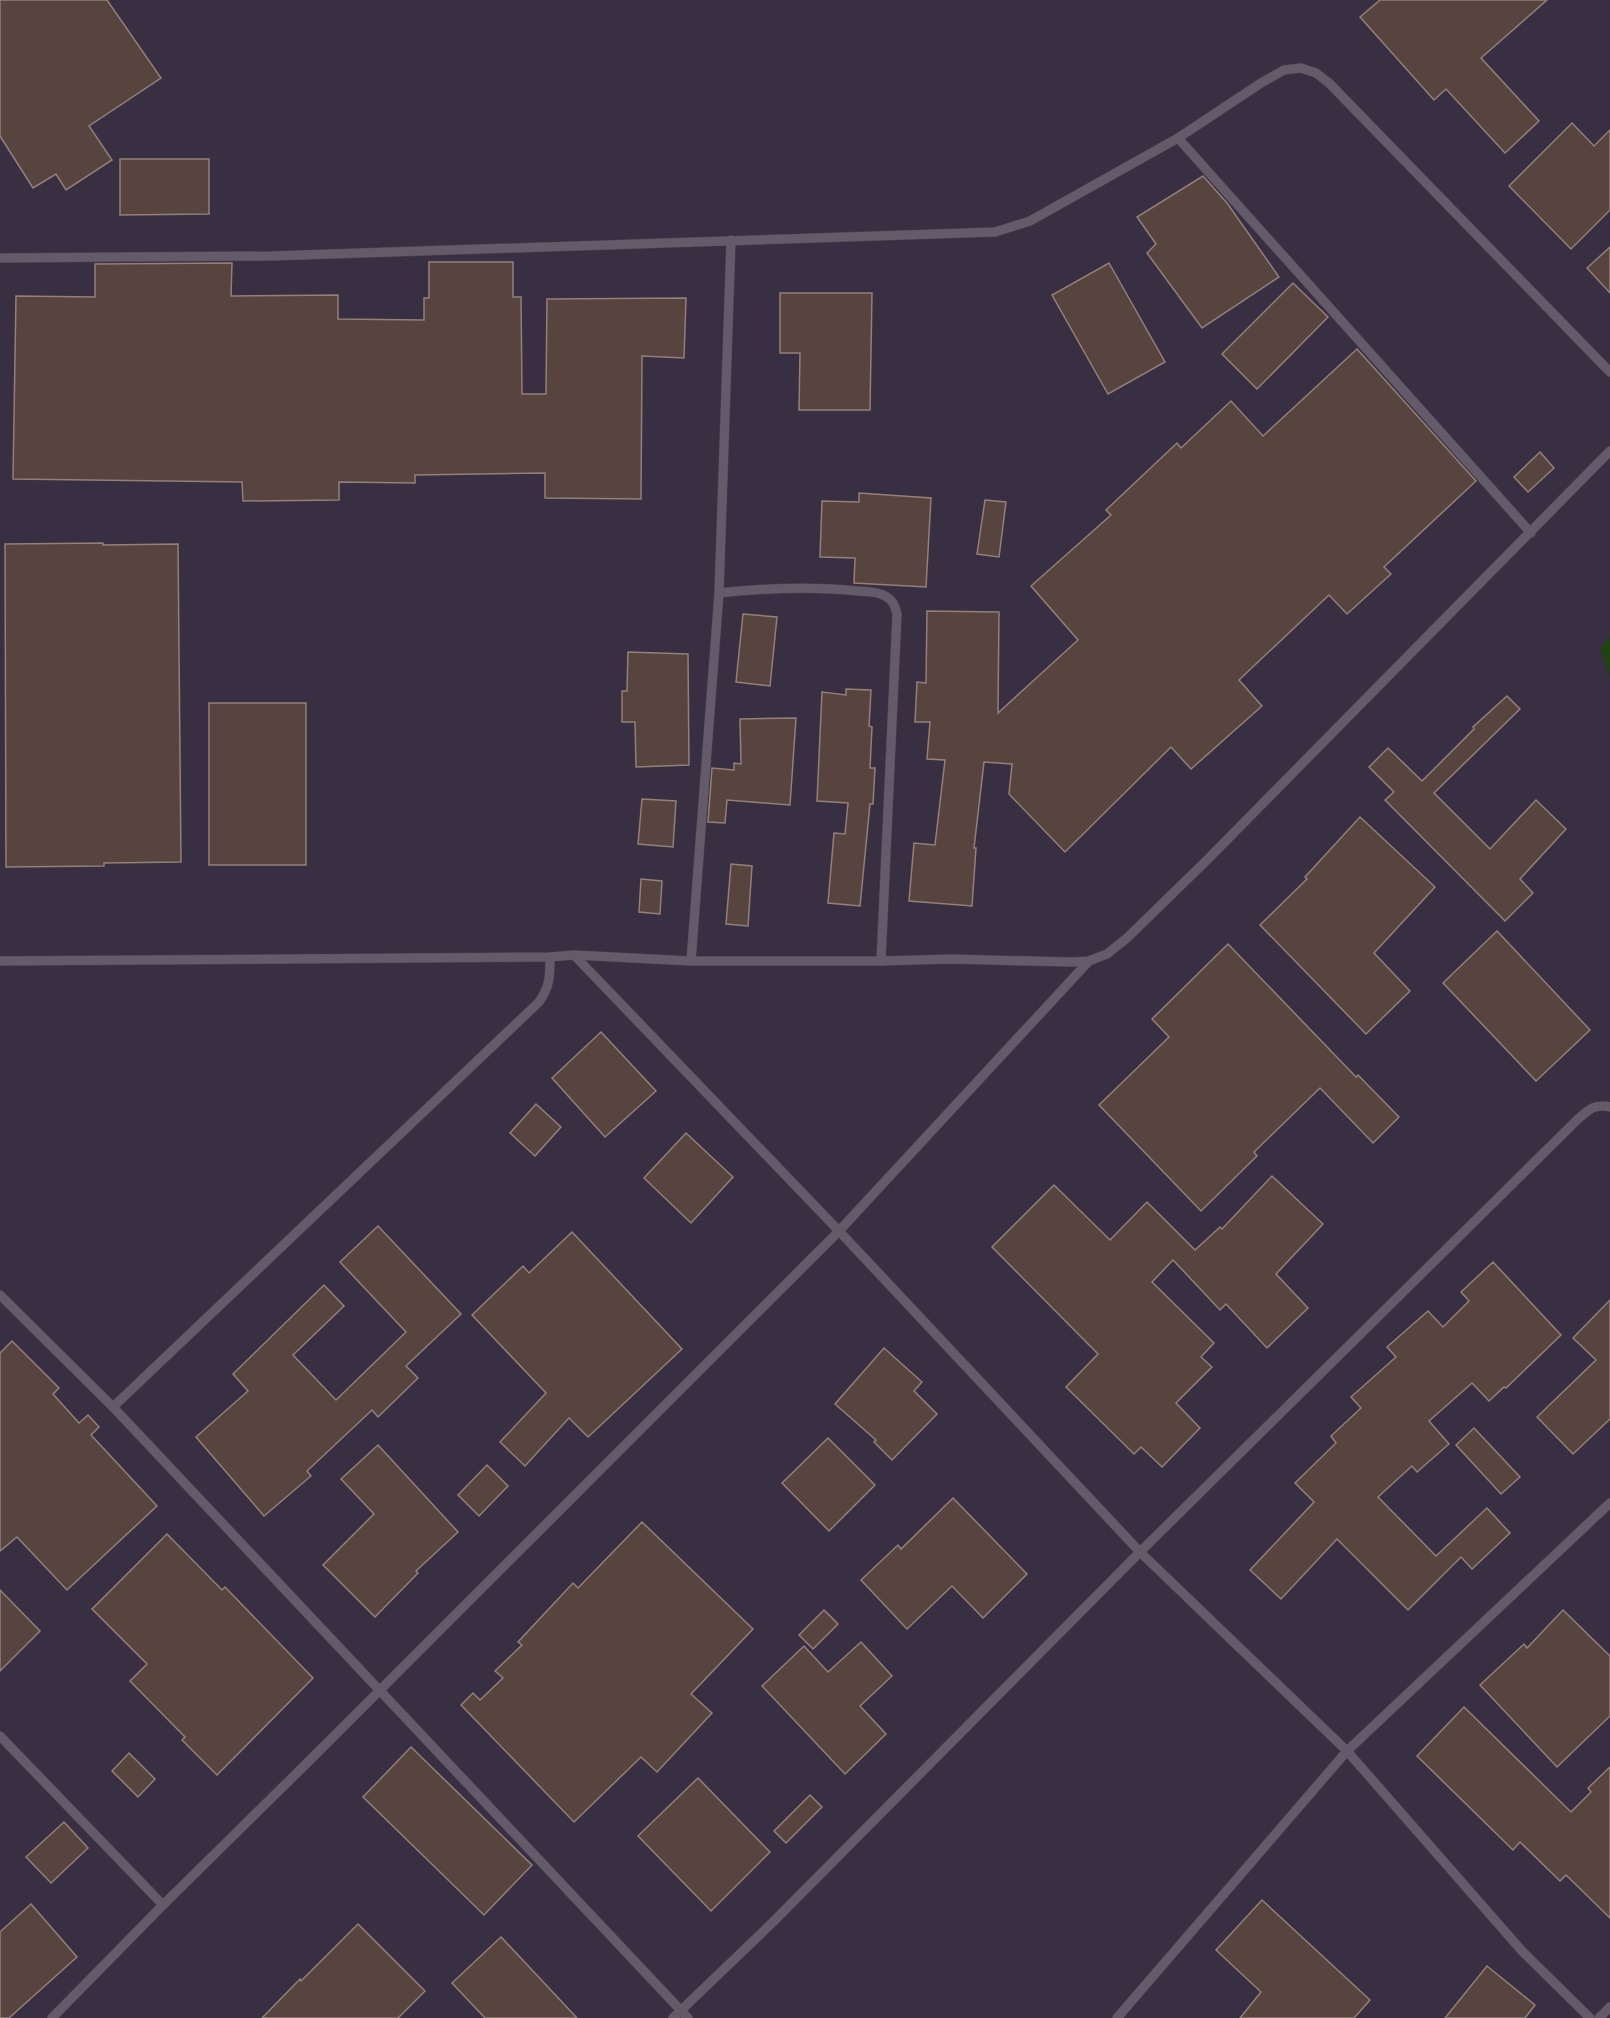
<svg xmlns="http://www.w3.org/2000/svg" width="1610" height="2018" font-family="'PT Serif',serif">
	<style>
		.built { fill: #392f42 }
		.green { fill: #1f4311 }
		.building { fill: #57443f; stroke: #947f7a; stroke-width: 1.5 }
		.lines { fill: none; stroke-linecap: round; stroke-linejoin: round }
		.lane-casing { stroke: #4a434e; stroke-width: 10 }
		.lane { stroke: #635b6a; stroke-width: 9 }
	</style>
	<rect width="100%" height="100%" fill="#2d2533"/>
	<polygon class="built" points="0,0 1610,0 1610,636 1600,649 1610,676 1610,2018 0,2018"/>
	<polygon class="green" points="1610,636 1610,676 1600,649"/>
	<g class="building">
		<polygon points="0,0 107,0 161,78 89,126 112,160 66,190 56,174 33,188 0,136"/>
		<polygon points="1380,0 1547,0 1481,58 1539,121 1505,153 1446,89 1434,100 1360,17"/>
		<polygon points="1572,123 1594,146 1610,130 1610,210 1571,249 1509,186"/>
		<polygon points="120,159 209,159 209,214 120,215"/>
		<polygon points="1203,176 1227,203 1279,277 1202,328 1147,253 1156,244 1137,217"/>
		<polygon points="1610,247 1610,293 1587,268"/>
		<polygon points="429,262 513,262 513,297 521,297 522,394 546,394 547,299 686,298 684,358 642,356 641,499 545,498 545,473 415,475 415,483 339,482 339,500 243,501 242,482 13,479 16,296 95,297 95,264 232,263 231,296 338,295 338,319 424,320 424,298 429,298"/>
		<polygon points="1109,263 1165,362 1108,394 1052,295"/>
		<polygon points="1293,283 1328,317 1257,389 1222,354"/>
		<polygon points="780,293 872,293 870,410 799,410 800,353 780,353"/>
		<polygon points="1357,349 1476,481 1384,567 1391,574 1347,614 1329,595 1239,680 1262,706 1191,769 1171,747 1065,852 1009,794 1012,764 984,762 974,848 976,848 972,906 909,901 914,843 935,845 945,760 927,759 930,722 915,722 917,682 926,683 927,611 999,612 998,713 1078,640 1031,586 1111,515 1106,510 1177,443 1181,448 1231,401 1263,436"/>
		<polygon points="1540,452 1554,468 1528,492 1514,477"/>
		<polygon points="859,493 931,498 926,587 854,583 855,558 820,557 822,501 859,502"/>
		<polygon points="985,500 1006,502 999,557 977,554"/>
		<polygon points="103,543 103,545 178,544 181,862 104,863 104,866 6,867 5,544"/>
		<polygon points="743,614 777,617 770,686 736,682"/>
		<polygon points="628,652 688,654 689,765 636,767 635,722 622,722 622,691 627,691"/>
		<polygon points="846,689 871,690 869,726 872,727 870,768 875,768 873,804 870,804 860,906 828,903 834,833 845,834 848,803 817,801 822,692 846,695"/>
		<polygon points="1507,696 1520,709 1434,793 1490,849 1536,800 1566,829 1520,879 1533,893 1505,921 1385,800 1394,792 1369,767 1388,748 1422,781 1474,729 1473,727"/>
		<rect x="209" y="703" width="97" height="162"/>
		<polygon points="796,718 790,805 727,800 725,823 708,822 712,768 734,770 734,763 741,764 740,719"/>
		<polygon points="642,799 676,801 673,847 638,844"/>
		<polygon points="1360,817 1435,887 1374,953 1410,991 1366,1034 1260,925 1307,879 1305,877"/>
		<polygon points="731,864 752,866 748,926 726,924"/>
		<polygon points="641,879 662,881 660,914 639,912"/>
		<polygon points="1497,931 1590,1030 1536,1081 1443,983"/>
		<polygon points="1228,944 1356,1077 1358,1075 1399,1117 1373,1143 1320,1088 1254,1152 1257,1156 1201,1211 1099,1105 1169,1037 1152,1019"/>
		<polygon points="601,1032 656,1091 605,1137 552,1078"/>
		<polygon points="536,1104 561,1127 535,1156 510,1133"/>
		<polygon points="686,1133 733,1177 691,1223 644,1178"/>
		<polygon points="1272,1176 1323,1224 1276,1274 1308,1308 1267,1348 1226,1304 1220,1310 1173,1260 1152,1282 1214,1343 1201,1357 1212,1367 1176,1403 1200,1428 1162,1467 1141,1447 1134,1454 1066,1387 1098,1354 992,1247 1054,1185 1110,1240 1147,1202 1195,1250 1220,1227 1222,1229"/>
		<polygon points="378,1226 461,1314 406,1366 418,1378 378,1417 372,1410 307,1471 311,1476 264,1516 196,1437 248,1391 233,1374 324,1285 344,1306 293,1355 336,1400 406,1332 340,1262"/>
		<polygon points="572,1232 682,1349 588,1437 569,1418 525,1466 500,1442 546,1393 472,1315 523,1266 529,1273"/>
		<polygon points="1493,1262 1561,1335 1506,1388 1504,1387 1489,1401 1472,1383 1429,1421 1449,1444 1417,1472 1412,1466 1378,1497 1436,1556 1487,1508 1510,1533 1472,1569 1461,1557 1408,1610 1337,1539 1281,1599 1250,1570 1314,1502 1295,1483 1336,1443 1331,1436 1361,1408 1351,1397 1396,1357 1387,1347 1428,1311 1443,1327 1469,1301 1461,1292"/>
		<polygon points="1610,1300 1610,1419 1573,1454 1537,1417 1596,1360 1573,1338"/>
		<polygon points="12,1341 59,1388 53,1394 79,1423 88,1415 99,1427 91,1435 157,1506 67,1590 17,1537 0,1551 0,1353"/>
		<polygon points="884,1348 922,1382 914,1391 937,1414 892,1460 874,1442 876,1440 835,1404"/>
		<polygon points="1474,1428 1520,1477 1501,1494 1456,1445"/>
		<polygon points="828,1438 875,1485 829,1531 782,1483"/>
		<polygon points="378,1445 458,1532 416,1571 418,1573 375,1617 323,1565 374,1514 341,1479"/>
		<polygon points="487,1465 508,1486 479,1516 458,1495"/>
		<polygon points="953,1498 1027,1574 983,1618 952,1586 907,1629 861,1580 898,1545 901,1549"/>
		<polygon points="642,1522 753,1629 691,1694 712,1713 657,1772 641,1757 574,1822 461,1705 473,1693 480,1700 503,1678 495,1671 522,1645 518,1642 573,1583 578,1588"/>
		<polygon points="167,1534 222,1590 225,1587 313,1678 217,1775 182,1740 185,1737 130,1681 147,1664 92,1609"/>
		<polygon points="0,1590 40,1631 0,1671"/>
		<polygon points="824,1610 838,1624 813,1649 799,1635"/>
		<polygon points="1563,1610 1610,1656 1610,1716 1557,1767 1480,1685 1524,1644 1527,1648"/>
		<polygon points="861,1642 892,1676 860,1706 886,1734 845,1774 762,1686 804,1646 828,1672"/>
		<polygon points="1464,1707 1571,1812 1591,1792 1588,1788 1610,1767 1610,1918 1566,1875 1560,1881 1520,1842 1513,1850 1417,1756"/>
		<polygon points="411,1747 532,1865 484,1915 363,1797"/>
		<polygon points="129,1753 155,1779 138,1797 112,1771"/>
		<polygon points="698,1778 770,1852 711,1911 638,1836"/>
		<polygon points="810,1795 822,1807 786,1843 774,1831"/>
		<polygon points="64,1822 88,1848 51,1883 26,1857"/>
		<polygon points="1262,1900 1370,2000 1354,2018 1240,2018 1261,1992 1216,1950"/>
		<polygon points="31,1904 77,1957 9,2018 0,2018 0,1932"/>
		<polygon points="358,1924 425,1991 398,2018 262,2018 300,1979 301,1981"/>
		<polygon points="501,1937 577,2018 485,2018 452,1983"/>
		<polygon points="1487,1966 1535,2005 1525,2018 1445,2018"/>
	</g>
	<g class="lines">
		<g class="lane-casing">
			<g id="lane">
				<polyline points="1178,138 1531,533"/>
				<polyline points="0,258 271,256 995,232 1030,221 1178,138 1261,83 1284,70 1301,68 1316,73 1329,83 1610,372"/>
				<path d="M 719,593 C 765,588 811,586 858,591 C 867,592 877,591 885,596 C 893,600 895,606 897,614 L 881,961"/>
				<polyline points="574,955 839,1231 1140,1552 772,1923 673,2018"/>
				<path d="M 550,957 C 550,975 550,987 539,1002 L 113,1407 L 688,2018"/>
				<polyline points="0,961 550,957 574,955 691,961 881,961 951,959 1071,962 1089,961 1107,954 1127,938 1206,861 1610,451"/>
				<polyline points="691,961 719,593 731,240"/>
				<polyline points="0,1295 113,1407"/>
				<polyline points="0,1736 163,1905"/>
				<polyline points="52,2018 163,1905 306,1764 839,1231 1089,961"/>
				<polyline points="1117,2018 1347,1751 1610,1503"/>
				<path d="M 1590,2018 L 1522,1951 L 1347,1751 L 1140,1552 L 1577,1120 C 1588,1110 1595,1103 1610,1107"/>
				<polyline points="1599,2018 1610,2007"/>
			</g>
		</g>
		<use href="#lane" class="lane"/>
	</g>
</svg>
